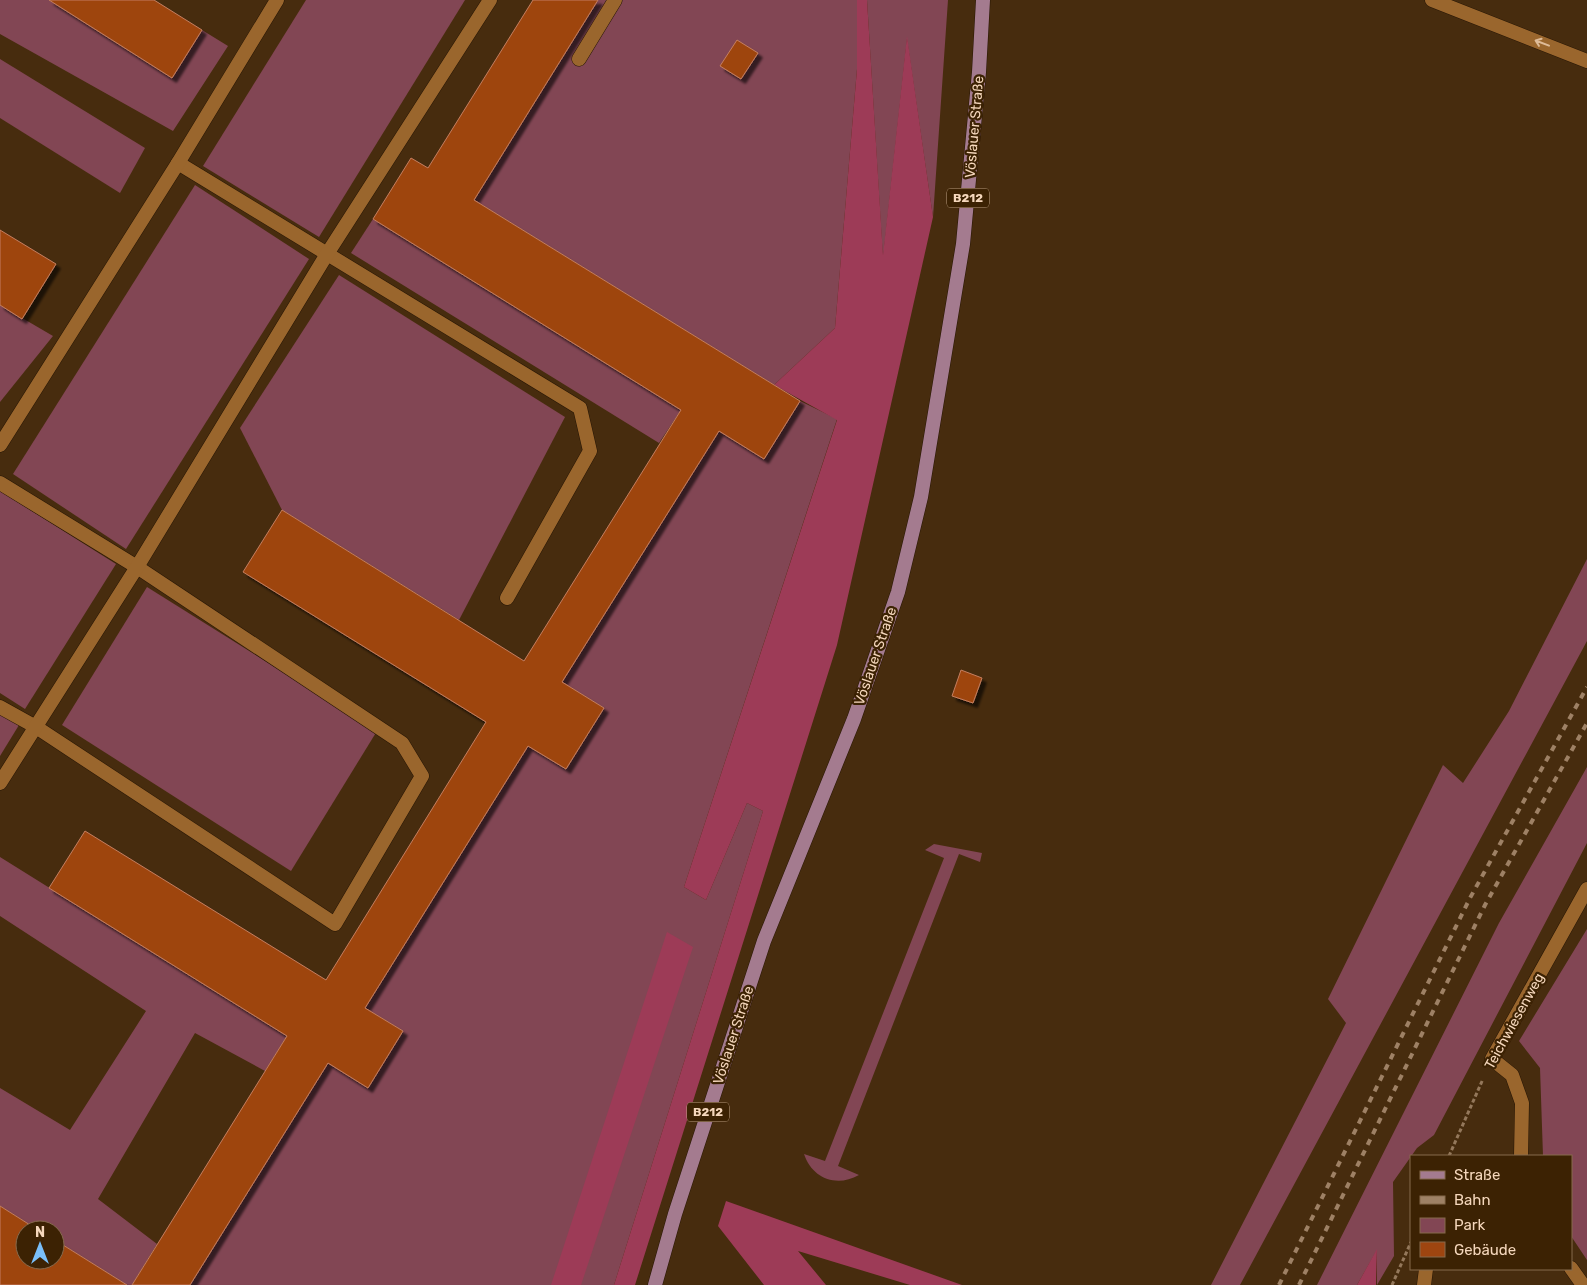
<svg xmlns="http://www.w3.org/2000/svg" width="1587" height="1285" font-family="Rubik,sans-serif">
	<style>
		.green { fill: #824654 }
		.forest { fill: #9d3b57 }
		.building { fill: #9e4510; stroke: #c47e5e; filter: url(#shadow) }
		.lines { fill: none; stroke-linecap: round; stroke-linejoin: round }
		.service-casing { stroke: #271605; stroke-width: 15 }
		.primary-casing { stroke: #271605; stroke-width: 15 }
		.path { stroke: #94785b; stroke-width: 3; stroke-dasharray: 4 2.5; stroke-linecap: butt }
		.service { stroke: #9a662d; stroke-width: 14 }
		.primary { stroke: #a47b8f; stroke-width: 14 }
		.rail { stroke: #9e8165; stroke-width: 4; stroke-dasharray: 6 6; stroke-linecap: butt }
		.oneway { stroke: #debb98 }
		.labels { text-anchor: middle; stroke-width: 4.5; stroke-linejoin: round; paint-order: stroke }
		.shield { fill: #3c2203; stroke: #bea184; stroke-width: 1 }
		.shield-label { font-size: 12px; font-weight: bold; fill: #f5d7bc }
		.street-label { font-size: 14px; fill: #f5d7bc; stroke: #3c2203 }
	</style>
	<defs>
		<filter id="shadow"><feDropShadow dx="4.5" dy="4.5" stdDeviation="1" flood-color="#0009"/></filter>
	</defs>
	<rect width="100%" height="100%" fill="#472c0e"/>
	<g class="green">
		<polygon points="0,0 49,0 172,78 202,30 228,46 173,131 0,34"/>
		<polygon points="306,0 465,0 319,237 203,166"/>
		<polygon points="598,0 857,0 857,69 835,328 774,385 474,200"/>
		<polygon points="867,0 948,0 933,217 907,39 883,259"/>
		<polygon points="0,59 145,148 120,193 0,118"/>
		<polygon points="195,185 309,259 126,549 13,474"/>
		<polygon points="373,219 681,410 659,443 351,253"/>
		<polygon points="339,275 565,417 459,620 282,510 240,428"/>
		<polygon points="0,305 53,336 0,402"/>
		<polygon points="800,401 837,419 684,887 706,900 747,803 763,811 614,1285 190,1285 328,1063 368,1088 403,1031 365,1008 528,746 566,769 604,708 562,682 719,431 764,458"/>
		<polygon points="0,491 116,564 25,709 0,693"/>
		<polygon points="1587,559 1587,641 1240,1285 1211,1285 1346,1023 1328,999 1443,765 1463,783 1509,711"/>
		<polygon points="147,587 377,731 291,871 62,725"/>
		<polygon points="0,714 19,725 0,756"/>
		<polygon points="1587,767 1587,843 1434,1135 1417,1148 1393,1182 1394,1256 1377,1285 1377,1250 1357,1285 1317,1285 1499,923"/>
		<path d="M 934,844 L 982,853 L 980,862 L 959,854 L 838,1166 L 859,1175 C 836,1188 812,1178 804,1154 L 825,1161 L 944,858 L 925,850 Z"/>
		<polygon points="0,857 287,1036 265,1071 195,1033 98,1199 157,1244 132,1285 127,1285 55,1240 55,1230 38,1230 0,1206 0,1088 70,1130 146,1011 0,916"/>
		<polygon points="1587,929 1587,1260 1571,1236 1571,1156 1543,1156 1540,1068 1519,1041"/>
	</g>
	<g class="forest">
		<polygon points="857,0 867,0 883,255 907,36 933,217 837,645 635,1285 614,1285 763,811 747,803 706,900 684,887 837,420 774,385 835,328 857,69"/>
		<polygon points="667,932 693,947 581,1285 551,1285"/>
		<polygon points="726,1201 962,1285 910,1285 798,1251 826,1285 764,1285 718,1226"/>
		<polygon points="1377,1249 1376,1285 1357,1285"/>
	</g>
	<g class="building">
		<polygon points="49,0 154,0 202,30 172,78"/>
		<polygon points="533,0 598,0 474,200 800,401 764,459 719,431 562,682 604,708 566,769 528,746 365,1008 403,1031 368,1088 328,1063 190,1285 132,1285 287,1036 49,888 85,831 326,980 486,722 243,572 282,510 524,661 681,410 373,219 411,158 428,168"/>
		<polygon points="737,40 758,53 741,79 720,66"/>
		<polygon points="0,230 56,264 22,319 0,305"/>
		<polygon points="961,670 982,678 973,703 952,696"/>
		<polygon points="0,1206 38,1230 25,1230 25,1260 55,1260 55,1240 127,1285 0,1285"/>
	</g>
	<g class="lines">
		<g class="service-casing">
			<g id="service">
				<polyline points="1432,0 1587,61"/>
				<polyline points="579,59 615,0"/>
				<polyline points="178,163 580,408 590,451 507,598"/>
				<polyline points="0,445 178,163 277,0"/>
				<polyline points="0,483 137,567 402,743 422,776 335,924 36,727 0,707"/>
				<polyline points="0,783 137,567 327,254 490,0"/>
				<polyline points="1521,1156 1522,1103 1512,1075 1492,1059 1587,889"/>
				<polyline points="1571,1268 1583,1285"/>
				<polyline points="1424,1285 1426,1269"/>
			</g>
		</g>
		<g class="primary-casing">
			<polyline id="primary" points="655,1285 675,1214 764,941 854,719 898,592 921,497 963,244 979,72 983,0"/>
		</g>
		<g class="path">
			<polyline points="1449,1156 1483,1079"/>
			<polyline points="1392,1285 1411,1242"/>
		</g>
		<use href="#service" class="service"/>
		<use href="#primary" class="primary"/>
		<g class="rail">
			<polyline points="1279,1285 1470,898 1587,687"/>
			<polyline points="1299,1285 1485,905 1587,723"/>
		</g>
	</g>
	<defs><path id="oneway-shaft" d="M-6 0H5M1.5-3L5.5 0L1.5 3" fill="none" stroke-width="1.6" stroke-linecap="round" stroke-linejoin="round" transform="scale(1.25)"/></defs>
	<use class="oneway" href="#oneway-shaft" transform="translate(1542 43) rotate(-159)"/>
	<g class="labels">
		<g class="shield">
			<rect x="947" y="188.5" width="42" height="19" rx="4"/>
			<rect x="687" y="1102.5" width="42" height="19" rx="4"/>
		</g>
		<g class="shield-label">
			<text x="968" y="202">B212</text>
			<text x="708" y="1116">B212</text>
		</g>
		<g class="street-label">
			<text transform="translate(974 127) rotate(-85)" y="5">Vöslauer Straße</text>
			<text transform="translate(875 656) rotate(-71)" y="5">Vöslauer Straße</text>
			<text transform="translate(1514 1021) rotate(-61)" y="5">Teichwiesenweg</text>
			<text transform="translate(733 1035) rotate(-72)" y="5">Vöslauer Straße</text>
		</g>
	</g>
	<rect x="1410" y="1155" width="162" height="115" fill="#3c2203" stroke="#866a4d"/>
	<rect x="1420" y="1171" width="25" height="8" fill="#a47b8f" stroke="#866a4d"/>
	<text x="1454" y="1180" font-size="15" fill="#f5d7bc">Straße</text>
	<rect x="1420" y="1196" width="25" height="8" fill="#9e8165" stroke="#866a4d"/>
	<text x="1454" y="1205" font-size="15" fill="#f5d7bc">Bahn</text>
	<rect x="1420" y="1218" width="25" height="15" fill="#824654" stroke="#866a4d"/>
	<text x="1454" y="1230" font-size="15" fill="#f5d7bc">Park</text>
	<rect x="1420" y="1242" width="25" height="15" fill="#9e4510" stroke="#866a4d"/>
	<text x="1454" y="1255" font-size="15" fill="#f5d7bc">Gebäude</text>
	<g transform="translate(40 1245)"><circle r="24" fill="#3c2203" stroke="#866a4d"/>
	<path d="M0-4L9 19L0 12L-9 19Z" fill="#7abef8"/>
	<text y="-8" font-size="14" font-weight="bold" text-anchor="middle" fill="#f5d7bc">N</text>
	</g>
</svg>
